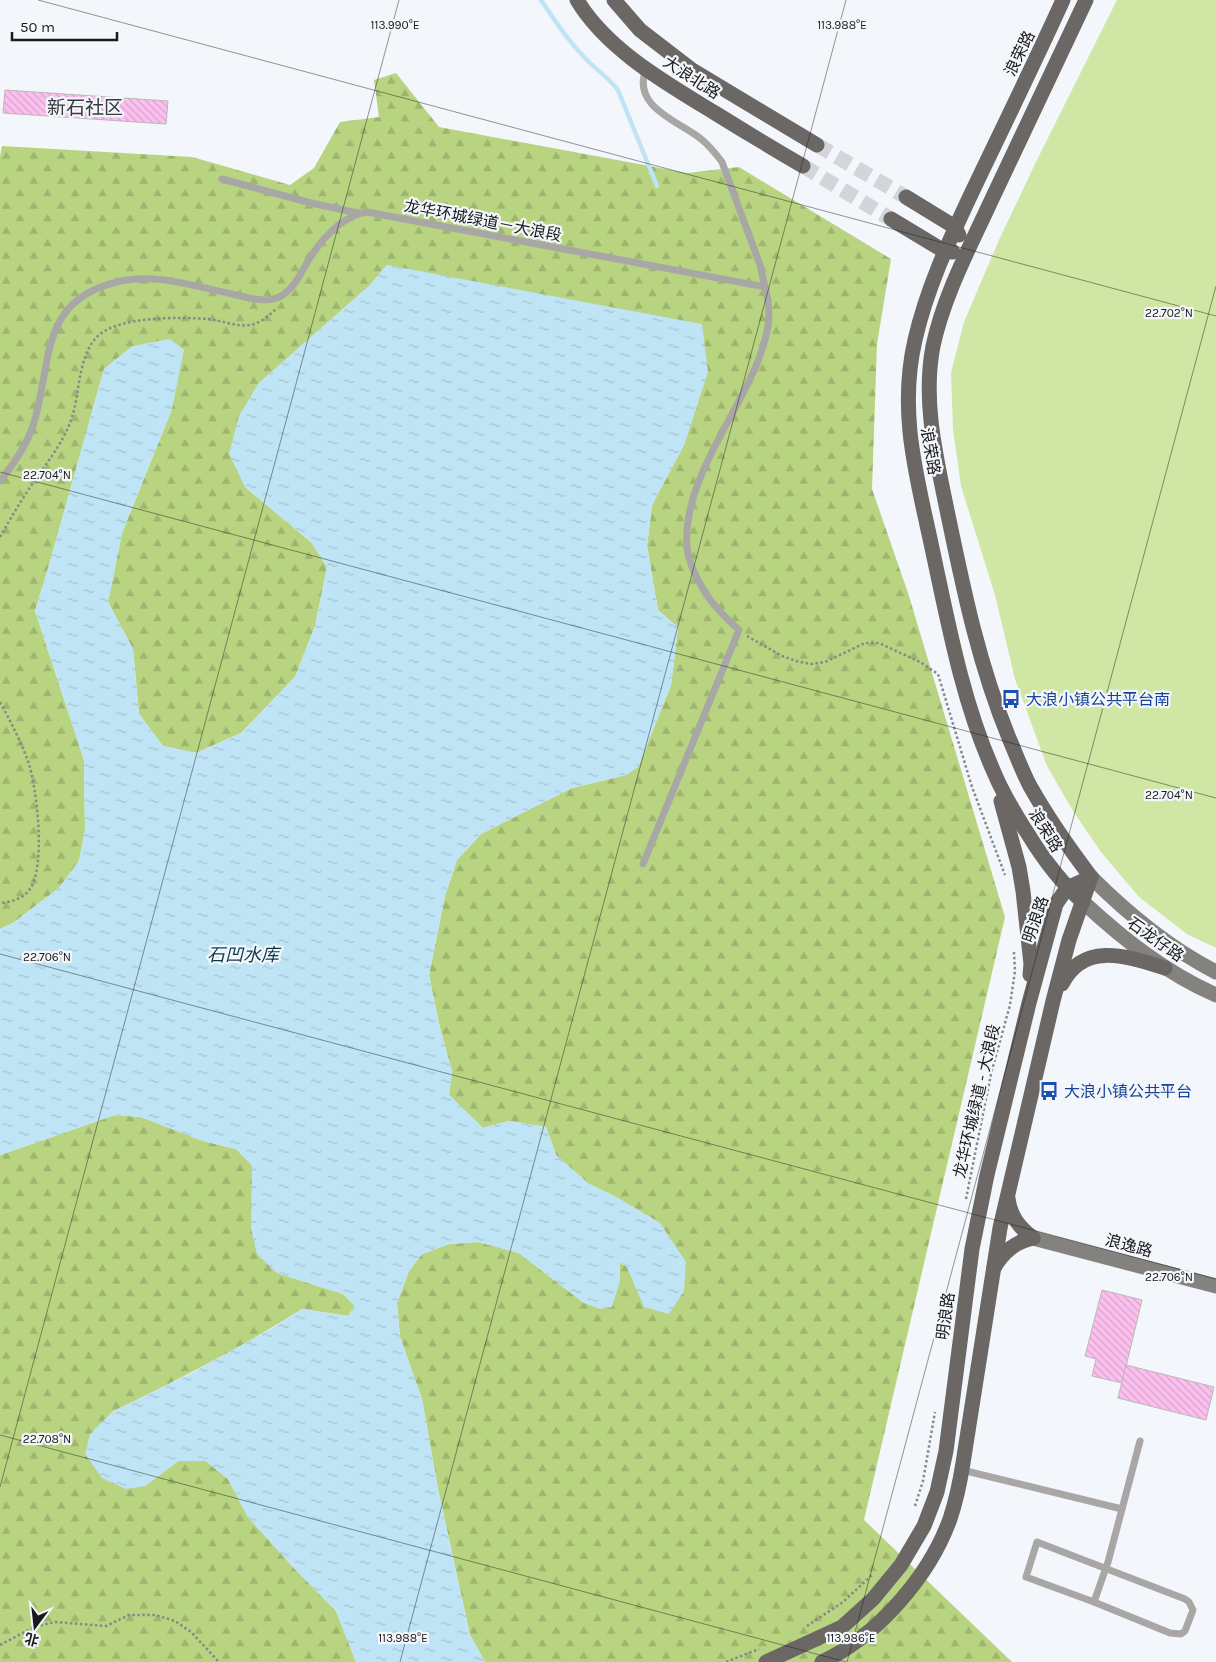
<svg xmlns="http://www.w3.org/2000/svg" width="1216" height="1662" font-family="Karla,'Noto Sans SC',sans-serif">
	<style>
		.green { fill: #cfe6a4 }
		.forest { fill: url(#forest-firs) }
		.water { fill: url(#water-ripples) }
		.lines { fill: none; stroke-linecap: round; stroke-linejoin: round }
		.stream { stroke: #bfe4f5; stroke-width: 4.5 }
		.building { fill: url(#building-back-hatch); stroke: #bbb7ba }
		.primary-tunnel { stroke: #d2d5d9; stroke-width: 15; stroke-dasharray: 15 8; stroke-linecap: butt }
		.path { stroke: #86888a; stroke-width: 2.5; stroke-dasharray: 2.5 2.5; stroke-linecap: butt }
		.lane { stroke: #a9a7a6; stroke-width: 7 }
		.secondary { stroke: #84827f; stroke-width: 15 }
		.primary { stroke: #6a6764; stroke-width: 15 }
		.ticks { fill: none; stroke: #191a1b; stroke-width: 1; stroke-opacity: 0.45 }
		.labels { text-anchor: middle; stroke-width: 4.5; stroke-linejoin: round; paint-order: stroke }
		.street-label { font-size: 16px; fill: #191a1b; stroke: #f3f6fa }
		.transit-label { font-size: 16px; fill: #164399; stroke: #f3f6fa; text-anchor: start }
		.water-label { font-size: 18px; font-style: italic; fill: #093849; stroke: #f3f6fa }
		.quarter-label { font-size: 19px; fill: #383a3e; stroke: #f3f6fa }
		.ticks-label { font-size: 12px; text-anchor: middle; fill: #191a1b; stroke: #f3f6fa; stroke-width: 4.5; stroke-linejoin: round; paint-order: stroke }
	</style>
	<defs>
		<pattern id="forest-firs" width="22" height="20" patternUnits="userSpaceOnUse" patternTransform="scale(1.25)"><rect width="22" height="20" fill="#b8d481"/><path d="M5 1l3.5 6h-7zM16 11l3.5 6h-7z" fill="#9eb56f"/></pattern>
		<pattern id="water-ripples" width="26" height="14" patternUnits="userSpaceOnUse" patternTransform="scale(1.25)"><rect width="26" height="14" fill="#bfe4f5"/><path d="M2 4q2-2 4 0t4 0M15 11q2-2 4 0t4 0" fill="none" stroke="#a4c3d1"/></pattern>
		<pattern id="building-back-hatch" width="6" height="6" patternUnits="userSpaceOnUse" patternTransform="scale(1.25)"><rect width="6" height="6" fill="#fcc0ee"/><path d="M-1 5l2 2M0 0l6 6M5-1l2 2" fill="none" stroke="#d7a4cc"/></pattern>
	</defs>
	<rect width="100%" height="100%" fill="#f3f6fa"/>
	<polygon class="green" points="1117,0 1216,0 1216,948 1187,934 1139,897 1101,852 1073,811 1047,766 1015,679 995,595 961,486 953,429 951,373 964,322 999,240 1036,162"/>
	<g class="forest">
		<polygon points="396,73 439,127 687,173 739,167 891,259 877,344 872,489 909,596 1005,917 864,1520 1012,1662 485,1662 470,1635 438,1489 422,1399 400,1337 397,1303 409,1271 422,1254 449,1244 478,1242 519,1253 584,1303 620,1281 619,1262 627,1267 645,1307 660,1223 616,1197 589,1184 556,1155 546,1127 509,1121 483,1128 449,1095 452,1071 440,1028 429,975 445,896 457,860 481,834 572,788 626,775 638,767 671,685 678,628 658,610 647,546 652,505 685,443 387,265 369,286 258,384 245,487 311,542 327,567 315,626 295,677 241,733 196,753 163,746 139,714 133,649 108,602 122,533 172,409 133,346 104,369 50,562 35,611 84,760 85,830 79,861 59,888 13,923 0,929 0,156 2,146 192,157 290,185 314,168 340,122 379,117 374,80"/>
		<path d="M 115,1115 L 141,1117 L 203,1141 L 236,1149 L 253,1166 L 277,1273 L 343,1294 L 355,1306 L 348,1316 L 302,1309 C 241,1348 177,1380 112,1412 L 145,1486 L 178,1461 L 206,1461 L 228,1479 L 248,1517 L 293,1567 L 336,1611 L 356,1662 L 0,1662 L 0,1155 Z"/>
	</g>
	<polygon class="water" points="387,265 702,324 708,372 685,443 652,505 647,546 658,610 678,627 671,685 638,767 626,775 572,788 481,834 457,860 445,896 429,975 440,1028 452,1071 449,1095 483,1128 509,1121 546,1127 556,1155 589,1184 616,1197 660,1223 686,1262 684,1291 669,1314 644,1307 627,1267 620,1262 620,1281 612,1307 600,1309 584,1303 519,1253 478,1242 449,1244 422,1254 409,1271 397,1303 400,1337 422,1399 438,1489 470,1635 485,1662 356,1662 336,1611 293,1567 248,1517 228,1479 206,1461 178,1461 145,1486 126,1489 102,1478 85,1454 90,1434 112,1412 192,1373 274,1327 302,1309 348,1316 355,1306 343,1294 277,1273 257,1254 251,1228 252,1165 236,1149 203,1141 141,1117 115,1115 0,1155 0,929 13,923 59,888 79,861 85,830 84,760 35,611 50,562 104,369 133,346 170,339 184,350 172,409 122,533 108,602 133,649 139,714 163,746 196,753 241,733 295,677 315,626 327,567 311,542 245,487 229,454 239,416 258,384 369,286"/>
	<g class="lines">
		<path class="stream" d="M 541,0 C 555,21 569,42 587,60 C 597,70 609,78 618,90 L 657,186"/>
	</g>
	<g class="building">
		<polygon points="5,90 168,101 166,124 3,113"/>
		<polygon points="1102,1290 1142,1300 1122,1383 1092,1376 1096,1359 1085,1356"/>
		<polygon points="1126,1365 1214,1387 1206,1420 1118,1398"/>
	</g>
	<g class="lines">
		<g class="primary-tunnel">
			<polyline points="817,145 906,197"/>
			<polyline points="803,166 891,219"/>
		</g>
		<g class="path">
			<path d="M 0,537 C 12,516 24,495 38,476 C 51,457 65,439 72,417 C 80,393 78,353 99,335 C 121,316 180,317 209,319 C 223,321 237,327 250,325 C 260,323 269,316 276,309"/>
			<polyline points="747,636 782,656 796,661 811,664 825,662 865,643 879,643 920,662 938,674 972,787 1005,875"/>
			<path d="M 0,702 C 11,722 20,740 28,761 C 37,787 46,866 30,889 C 23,899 11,902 0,903"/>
			<polyline points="966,1199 991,1074 1010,1005 1015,971 1014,952"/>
			<polyline points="915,1506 923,1481 935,1412"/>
			<polyline points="807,1626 843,1602 873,1574"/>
			<polyline points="0,1645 34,1627 55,1622 106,1626 129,1615 155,1615 175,1621 191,1632 219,1662"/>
			<polyline points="726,1662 759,1649"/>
		</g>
		<g class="lane">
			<path d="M 646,69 C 631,107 679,121 701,139 C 710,146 716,154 722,162 L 760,265 L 765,287"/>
			<polyline points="222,179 311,203 358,213"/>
			<path d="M 0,481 C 13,465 26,446 33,426 C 53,363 37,299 121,281 C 157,273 196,287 232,294 C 246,297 263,303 277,298 C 292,292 300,275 308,261 C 321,240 341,216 367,212 L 765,287 C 773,315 768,334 758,361 C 735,420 682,482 687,548 C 689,564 699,584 708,597 C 717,609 728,620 739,630 L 643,864"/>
			<polyline points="962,1470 1122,1509"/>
			<polygon points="1037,1542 1185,1599 1189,1602 1193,1610 1185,1631 1181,1634 1170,1633 1094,1602 1026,1577"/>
			<polyline points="1094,1602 1108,1562 1140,1441"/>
		</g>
		<g class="secondary">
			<path d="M 1091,877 C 1128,914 1169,948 1216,972"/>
			<path d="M 1083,902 C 1123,939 1166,973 1216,995"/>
			<polyline points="1033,1238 1216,1286"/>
		</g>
		<g class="primary">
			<path d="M 577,0 C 607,50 666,83 715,113 C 744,131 774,149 803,166"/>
			<polyline points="614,0 640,30 692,70 817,145"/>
			<path d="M 1063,0 C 1034,64 1003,127 973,190 C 950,239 927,287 915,340 C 898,413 917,477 932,548 C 948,622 962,700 993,770 C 1002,792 1015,814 1028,834 C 1044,860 1060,882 1083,902"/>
			<path d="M 1086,0 C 1054,67 1022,134 991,201 C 969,249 944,295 933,346 C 922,403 937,460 948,515 C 964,592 979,665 1009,738 C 1016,754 1022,771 1030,786 C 1048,818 1069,848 1091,877"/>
			<polyline points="906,197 955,227 959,235"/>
			<polyline points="891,219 944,251 953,252"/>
			<polyline points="1001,801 1019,867 1023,891 1031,964 1030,975"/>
			<path d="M 1062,984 C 1084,940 1129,957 1165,968"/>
			<path d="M 1008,1198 C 1010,1216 1019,1227 1033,1238"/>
			<path d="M 994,1268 C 1002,1253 1016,1241 1033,1238"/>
			<polyline points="766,1662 842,1627 873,1599 901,1565 924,1526 937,1492 946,1451 972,1249 987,1175 1029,1003 1056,904 1067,888 1091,877"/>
			<path d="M 822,1662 C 877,1636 929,1577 950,1519 C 956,1501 960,1482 963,1463 L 1000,1228 L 1053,1001 L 1069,940 L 1091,877"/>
		</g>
	</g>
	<path class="ticks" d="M 38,0 L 1216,316M 0,472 L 1216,798M 0,954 L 1216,1279M 0,1435 L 846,1662M 0,1487 L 399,0M 400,1662 L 846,0M 847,1662 L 1216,286"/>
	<defs>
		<g id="bus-bare" transform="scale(1.5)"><path d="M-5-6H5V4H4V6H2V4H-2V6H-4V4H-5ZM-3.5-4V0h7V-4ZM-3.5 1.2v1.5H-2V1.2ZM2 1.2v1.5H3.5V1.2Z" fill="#1a4fb4" stroke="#f3f6fa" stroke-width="2.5" paint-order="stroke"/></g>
	</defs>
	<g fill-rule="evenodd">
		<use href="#bus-bare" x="1011" y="699"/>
		<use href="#bus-bare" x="1049" y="1091"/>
	</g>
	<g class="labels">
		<g class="street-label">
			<text transform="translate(1019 53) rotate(-64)" y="6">浪荣路</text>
			<text transform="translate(692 77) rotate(33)" y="6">大浪北路</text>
			<text transform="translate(483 220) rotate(11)" y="6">龙华环城绿道－大浪段</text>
			<text transform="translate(931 451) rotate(80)" y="6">浪荣路</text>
			<text transform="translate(1046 830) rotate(58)" y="6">浪荣路</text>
			<text transform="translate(1035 919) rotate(-71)" y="6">明浪路</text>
			<text transform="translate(1156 939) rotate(35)" y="6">石龙仔路</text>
			<text transform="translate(976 1101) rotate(-77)" y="6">龙华环城绿道 - 大浪段</text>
			<text transform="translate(1129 1245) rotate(15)" y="6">浪逸路</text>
			<text transform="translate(945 1316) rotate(-82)" y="6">明浪路</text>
		</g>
		<g class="transit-label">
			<text x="1026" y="705">大浪小镇公共平台南</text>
			<text x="1064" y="1097">大浪小镇公共平台</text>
		</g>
		<g class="water-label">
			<text x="243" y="961">石凹水库</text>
		</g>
		<g class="quarter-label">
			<text x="85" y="114">新石社区</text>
		</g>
	</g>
	<g class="ticks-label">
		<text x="395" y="29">113.990°E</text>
		<text x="842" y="29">113.988°E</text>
		<text x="1169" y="317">22.702°N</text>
		<text x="47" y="479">22.704°N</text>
		<text x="1169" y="799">22.704°N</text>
		<text x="47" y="961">22.706°N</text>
		<text x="1169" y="1281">22.706°N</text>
		<text x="47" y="1443">22.708°N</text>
		<text x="403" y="1642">113.988°E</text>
		<text x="851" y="1642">113.986°E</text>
	</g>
	<g transform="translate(35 1627) rotate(195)" stroke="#f3f6fa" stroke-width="4" paint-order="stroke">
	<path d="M0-4L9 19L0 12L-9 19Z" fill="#191a1b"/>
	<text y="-8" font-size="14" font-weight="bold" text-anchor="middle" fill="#191a1b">北</text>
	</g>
	<path d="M12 32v8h105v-8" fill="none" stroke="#191a1b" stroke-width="2.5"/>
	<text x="20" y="32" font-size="15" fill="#191a1b" stroke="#f3f6fa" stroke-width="4" paint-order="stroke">50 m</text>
</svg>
